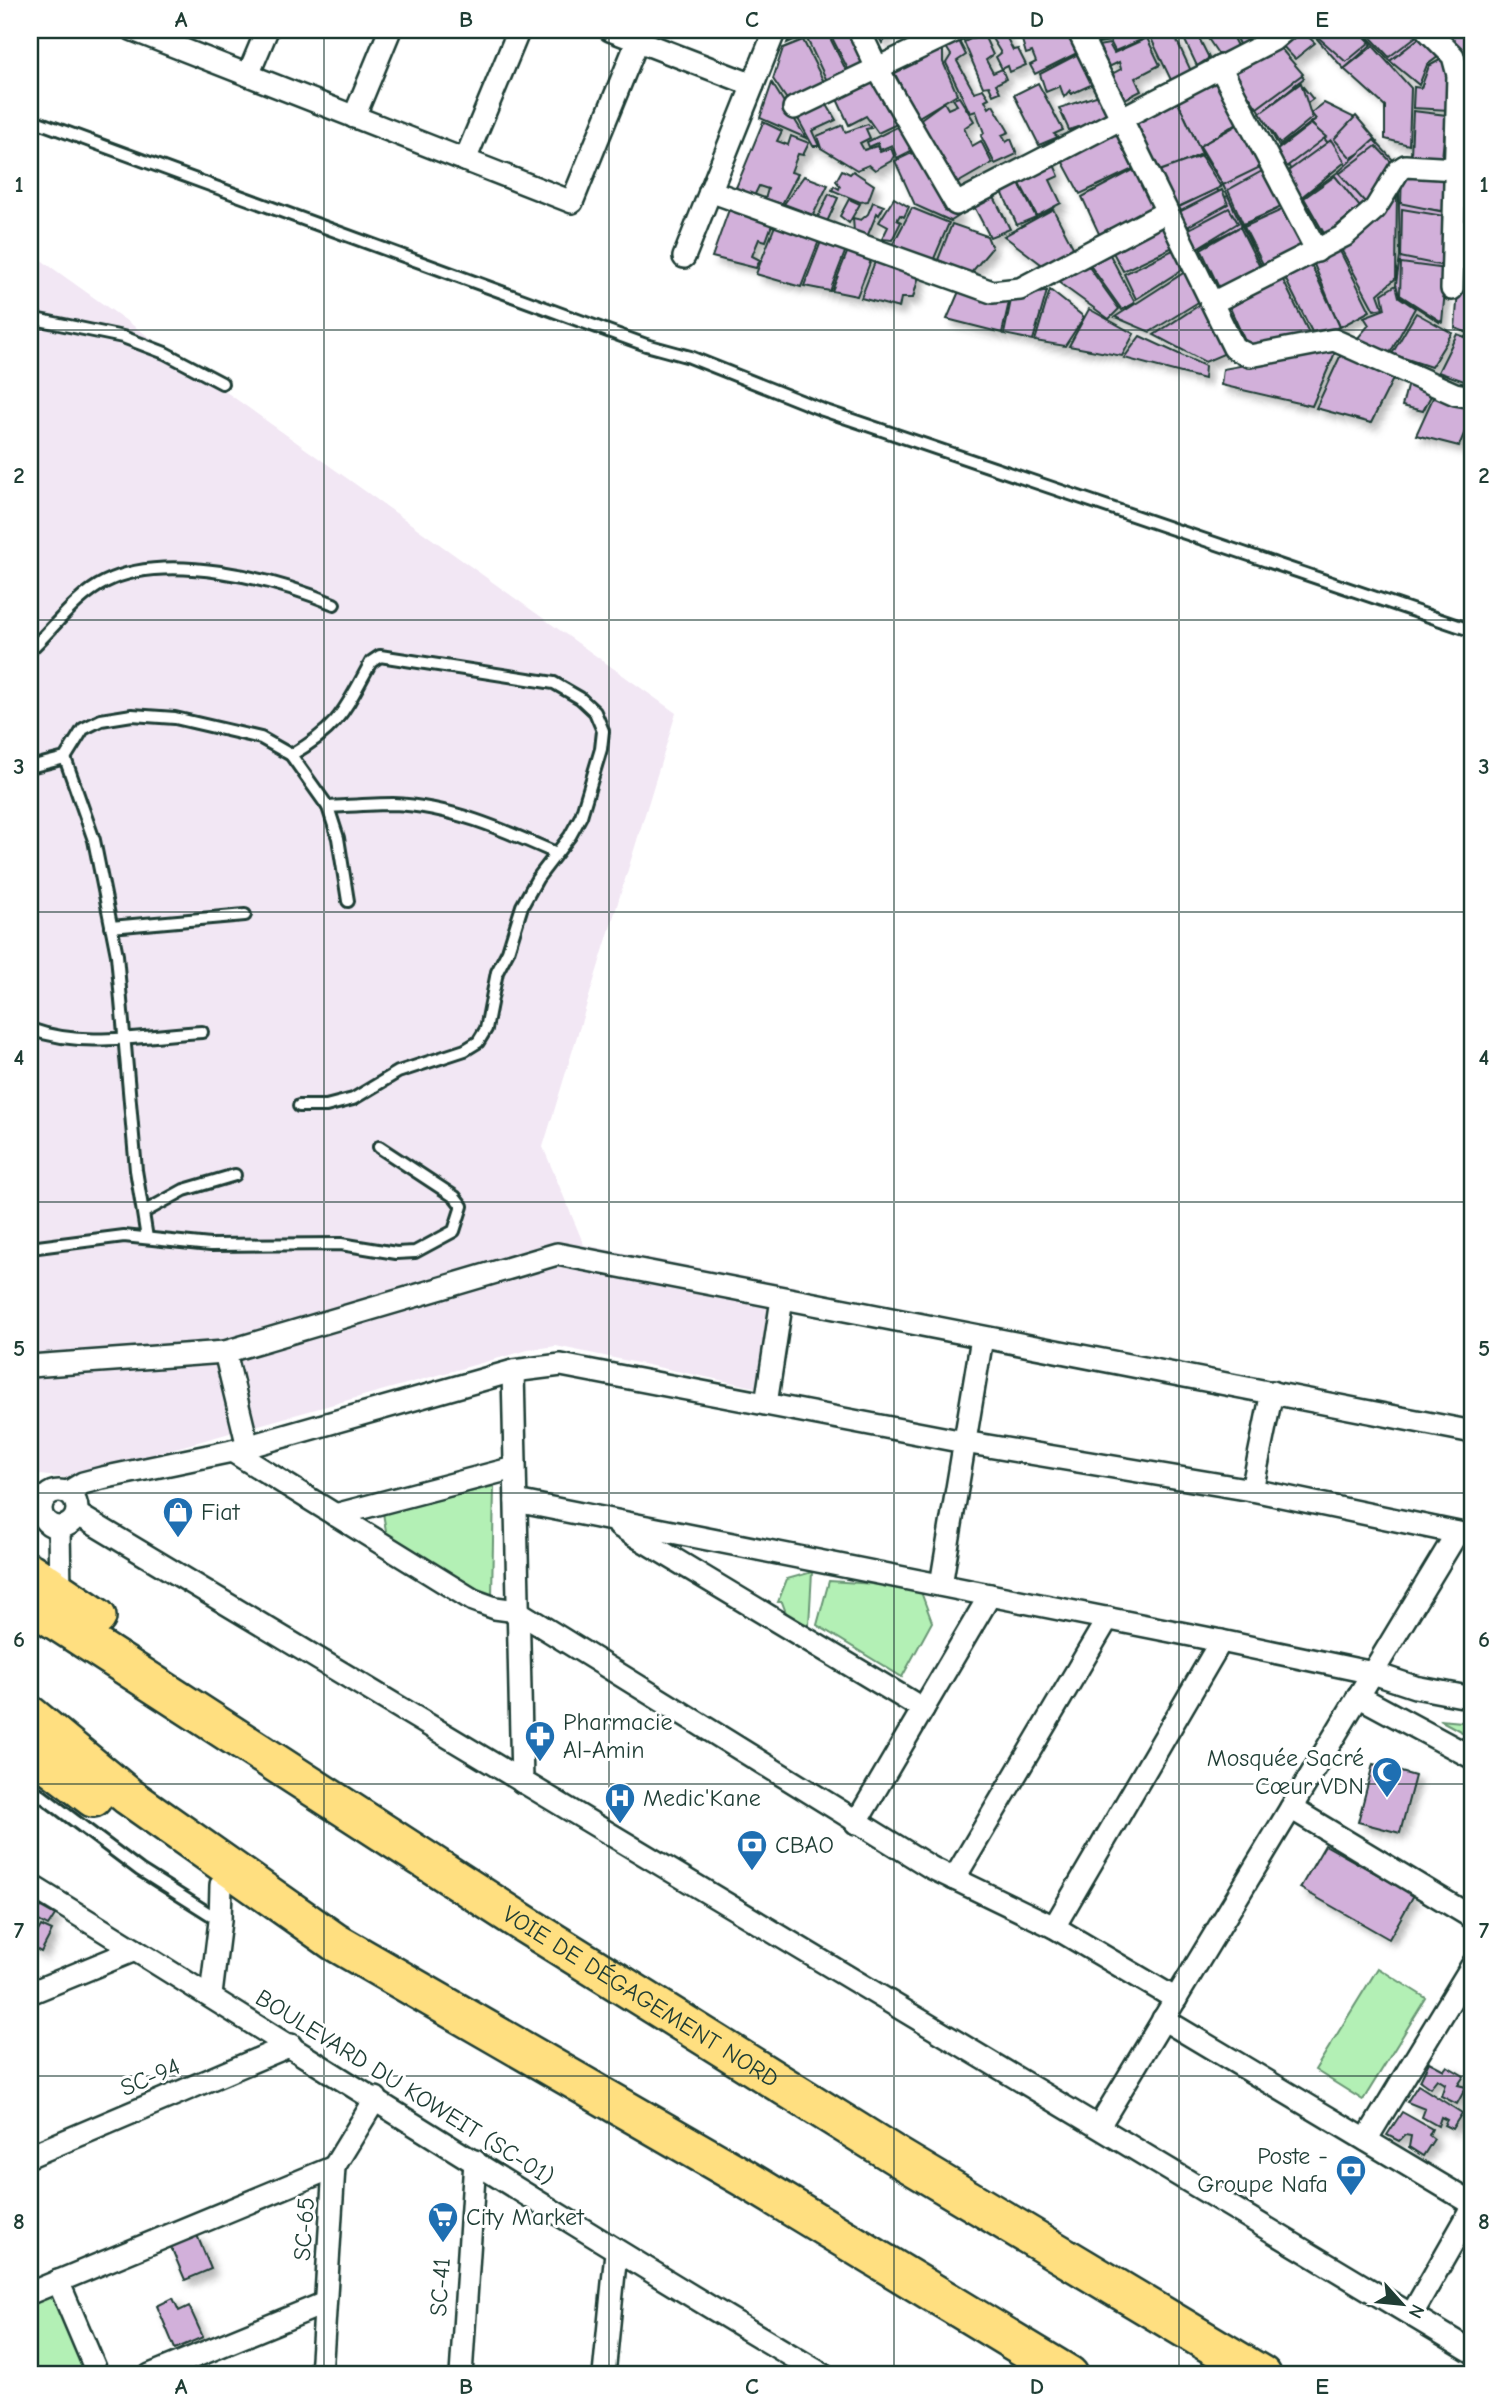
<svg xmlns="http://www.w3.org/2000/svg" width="1503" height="2405" font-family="'Comic Neue',sans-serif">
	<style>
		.built { fill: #f2e7f4 }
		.green { fill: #b3f0b5; stroke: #699674; stroke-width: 2 }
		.building { fill: #d2b0da; stroke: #1f3d34; stroke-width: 2; filter: url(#shadow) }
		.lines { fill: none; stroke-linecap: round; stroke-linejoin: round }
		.lane-casing { stroke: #1f3d34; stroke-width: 16 }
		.street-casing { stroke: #1f3d34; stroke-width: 26 }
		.highway-casing { stroke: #1f3d34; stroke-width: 42 }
		.lane { stroke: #fff; stroke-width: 10 }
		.street { stroke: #fff; stroke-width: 21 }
		.highway { stroke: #ffdf80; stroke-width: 37 }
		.grid { fill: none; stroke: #1f3d34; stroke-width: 2; stroke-opacity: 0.55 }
		.labels { text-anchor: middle; stroke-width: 6; stroke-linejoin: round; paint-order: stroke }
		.poi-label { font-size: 24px; fill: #1f3d34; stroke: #fff; text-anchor: start }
		.street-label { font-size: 24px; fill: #1f3d34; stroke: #fff }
		.neatline { fill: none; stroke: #1f3d34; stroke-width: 2.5 }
		.grid-label { font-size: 23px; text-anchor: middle; font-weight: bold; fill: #1f3d34 }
	</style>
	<defs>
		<filter id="shadow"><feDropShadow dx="6" dy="6" stdDeviation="3.5" flood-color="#0004"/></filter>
	</defs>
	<rect width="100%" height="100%" fill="#fff"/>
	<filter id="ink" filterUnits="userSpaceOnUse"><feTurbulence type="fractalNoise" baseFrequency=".0143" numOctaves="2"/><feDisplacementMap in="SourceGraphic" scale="14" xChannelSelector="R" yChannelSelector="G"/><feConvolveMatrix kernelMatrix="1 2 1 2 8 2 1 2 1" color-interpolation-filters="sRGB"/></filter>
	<g filter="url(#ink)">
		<polygon class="built" points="30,252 676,713 543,1147 584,1245 798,1287 773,1391 556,1346 528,1350 68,1478 30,1474"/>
		<g class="green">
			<polygon points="494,1486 492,1597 387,1537 383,1513"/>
			<polygon points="812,1572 809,1625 788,1618 782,1602 778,1602 787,1579"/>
			<polygon points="829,1581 890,1585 921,1592 932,1622 902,1677 817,1625"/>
			<polygon points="1440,1720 1473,1723 1473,1738"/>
			<polygon points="1378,1968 1426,1998 1363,2100 1315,2070"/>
			<polygon points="48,2273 92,2374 90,2375 30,2375 30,2281"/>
		</g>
		<g class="building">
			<polygon points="792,30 816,30 787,43"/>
			<polygon points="826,30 848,74 828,83 807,39"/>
			<polygon points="828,30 856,30 873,63 850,73"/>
			<polygon points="875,30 891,30 882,43"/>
			<polygon points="994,30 1003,30 1013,50 1018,49 1026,65 1010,72 1008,66 1002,69 996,57 1001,53 988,32"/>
			<polygon points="1014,30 1065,30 1077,53 1035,74 1030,65 1036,62 1032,52 1026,54 1022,40 1027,40 1024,31"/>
			<polygon points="1095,30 1136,30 1141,40 1115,51 1110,41 1099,43 1092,31"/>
			<polygon points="1147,30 1172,30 1191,71 1171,80"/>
			<polygon points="1180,30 1195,30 1209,58 1197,66"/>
			<polygon points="1203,30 1229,30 1237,46 1219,55 1207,37 1202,38 1205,33"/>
			<polygon points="1232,30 1265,30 1240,46"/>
			<polygon points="1290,30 1301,30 1315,43 1295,59 1277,40"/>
			<polygon points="1309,30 1358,30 1372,44 1344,69"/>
			<polygon points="1310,30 1358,30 1370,42 1346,62"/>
			<polygon points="1361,30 1415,30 1422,36 1390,61"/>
			<polygon points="1364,30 1413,30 1418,35 1389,57"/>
			<polygon points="1443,30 1473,30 1473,53 1466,57"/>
			<polygon points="983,33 993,55 986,60 993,73 1002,69 1006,79 996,84 1000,92 993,95 989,86 983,87 964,42"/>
			<polygon points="1422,36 1439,56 1427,65 1419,85 1390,61"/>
			<polygon points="1147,38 1160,65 1135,78 1141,91 1123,100 1112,74 1121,69 1119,62 1109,67 1098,46 1109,44 1114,53"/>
			<polygon points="958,39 966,55 957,61 974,92 983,89 989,98 985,100 989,108 993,105 1009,132 1002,135 1006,142 1011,139 1017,154 995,164 981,136 984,133 976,111 970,113 946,63 951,55 944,44"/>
			<polygon points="803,40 825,84 790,104 773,79 783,48"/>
			<polygon points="1275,41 1304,78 1261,113 1236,70"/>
			<polygon points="1275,42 1303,74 1257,108 1233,72"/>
			<polygon points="943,46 943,62 957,94 917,118 893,70"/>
			<polygon points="1373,46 1411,88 1409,145 1385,139 1385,106 1344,69"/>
			<polygon points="1082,52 1093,84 1071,94 1070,90 1064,97 1060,86 1046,92 1040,74"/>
			<polygon points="1473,56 1473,83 1468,83 1468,59"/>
			<polygon points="1440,60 1448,64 1447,79 1452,81 1450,110 1413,108 1414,87 1421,88 1429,66"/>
			<polygon points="1215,76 1240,120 1199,144 1176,97"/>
			<polygon points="1215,77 1239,122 1199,147 1176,98"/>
			<polygon points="876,81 899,123 878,133 866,116 849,125 836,97"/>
			<polygon points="1299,82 1313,99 1305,105 1316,119 1279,147 1261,113"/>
			<polygon points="772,83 806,138 760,118"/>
			<polygon points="1038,83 1063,130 1054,134 1058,137 1039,145 1014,95"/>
			<polygon points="1301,83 1312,118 1280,144 1260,113"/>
			<polygon points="1467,85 1473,85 1473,110 1464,109"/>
			<polygon points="1102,94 1109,118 1069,130 1059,108"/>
			<polygon points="959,97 974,121 964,128 972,146 981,141 992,163 954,185 918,121 944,102 948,109 957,105 953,99"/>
			<polygon points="1173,98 1199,153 1155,169 1133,120"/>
			<polygon points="1176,98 1202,154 1160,173 1135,119"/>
			<polygon points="826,103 836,120 812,131 819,146 813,146 797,117"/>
			<polygon points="1324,103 1357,119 1374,140 1346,165 1311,123 1316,119 1311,113"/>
			<polygon points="1413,111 1446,115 1442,159 1411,155"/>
			<polygon points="1465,113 1473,113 1473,160 1465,159"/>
			<polygon points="1356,116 1378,142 1351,158 1334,139"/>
			<polygon points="763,122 782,131 777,141 788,145 791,136 809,143 803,155 798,154 791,172 798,174 782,204 765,199 768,189 759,186 754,196 735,190"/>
			<polygon points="1239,122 1249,140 1240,145 1245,156 1254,152 1260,167 1223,185 1199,147"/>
			<polygon points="1241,123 1265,166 1225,188 1200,146"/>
			<polygon points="1311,123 1344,162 1304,196 1279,147"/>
			<polygon points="868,124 871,128 866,129 870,138 860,143 864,150 877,146 880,152 891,148 894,156 891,161 875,170 869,165 857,170 821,148 817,136 843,125 845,132"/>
			<polygon points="1311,124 1326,137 1286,167 1276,151"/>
			<polygon points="899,126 913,150 897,158 892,145 880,150 878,143 869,147 867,142"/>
			<polygon points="1113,126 1133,169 1080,194 1059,155"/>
			<polygon points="1331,140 1345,162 1299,199 1284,174"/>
			<polygon points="1374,140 1398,165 1368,204 1338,172"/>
			<polygon points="1376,146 1395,166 1366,204 1339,174"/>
			<polygon points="918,150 946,212 954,208 959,216 951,221 915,205 895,161"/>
			<polygon points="1202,154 1223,185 1179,207 1160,173"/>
			<polygon points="1201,156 1221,187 1176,208 1156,172"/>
			<polygon points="1051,158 1059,176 1050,180 1061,203 1037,216 1016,176"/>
			<polygon points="1260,167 1285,205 1242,226 1223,185"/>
			<polygon points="1137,168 1156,211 1101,238 1082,197"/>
			<polygon points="1411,169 1450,174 1448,213 1399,203 1399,188 1407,190"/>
			<polygon points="842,170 850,174 853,171 874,185 868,201 860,202 832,190 834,186 839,189 840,186 836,181"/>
			<polygon points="1264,170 1287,205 1243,224 1228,190"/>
			<polygon points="1402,171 1449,176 1448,212 1401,205"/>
			<polygon points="1338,172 1365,202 1325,237 1304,196"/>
			<polygon points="1470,175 1473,175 1473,232 1466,231"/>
			<polygon points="804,176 828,185 813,215 784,204"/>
			<polygon points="1015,176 1036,217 1017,225 999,185"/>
			<polygon points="1335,176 1360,207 1325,235 1304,198"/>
			<polygon points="990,189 1010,229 990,237 970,199"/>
			<polygon points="1217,189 1222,198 1228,196 1242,226 1200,247 1179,207"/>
			<polygon points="1397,189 1396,278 1378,294 1383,308 1374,310 1341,249"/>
			<polygon points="1222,190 1228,204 1187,227 1179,212"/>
			<polygon points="829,194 838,198 826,224 817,219"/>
			<polygon points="894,198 909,207 904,217 900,215 897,220 901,222 892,240 882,239 888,227 879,222"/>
			<polygon points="849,199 860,204 849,223 840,216"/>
			<polygon points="873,202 884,206 879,215 877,213 867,237 854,232 853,218 861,220 868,214"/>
			<polygon points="1399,203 1444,212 1440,264 1400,257"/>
			<polygon points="731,204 774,219 766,241 759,239 752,256 760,260 756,268 712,257"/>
			<polygon points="1285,205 1307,247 1263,269 1242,226"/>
			<polygon points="912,208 949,223 933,261 892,246"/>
			<polygon points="1229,208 1238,223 1197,248 1187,230"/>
			<polygon points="1286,208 1310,249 1265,268 1244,227"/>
			<polygon points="1053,209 1075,251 1045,267 1004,236"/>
			<polygon points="1402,209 1444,216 1446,266 1401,260"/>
			<polygon points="778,218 820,238 801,287 756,274"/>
			<polygon points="1163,223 1175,246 1123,271 1110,247"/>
			<polygon points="952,224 987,236 992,248 971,273 938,260"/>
			<polygon points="1242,226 1251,245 1210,267 1200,247"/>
			<polygon points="1240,227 1261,269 1220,290 1201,249"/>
			<polygon points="1465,233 1473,234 1473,260 1462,259"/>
			<polygon points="822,239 847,247 830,291 804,286"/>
			<polygon points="849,248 873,255 857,296 832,291"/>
			<polygon points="1107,249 1135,303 1122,310 1087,261"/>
			<polygon points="1175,249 1183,269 1136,299 1124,274"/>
			<polygon points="1340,251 1370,311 1340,327 1313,262"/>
			<polygon points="878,254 920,272 913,298 901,298 899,308 861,298"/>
			<polygon points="1400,257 1444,266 1442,282 1435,281 1433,299 1440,301 1439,322 1399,296 1396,284"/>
			<polygon points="1084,260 1119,309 1109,319 1058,282"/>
			<polygon points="1310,262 1340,327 1314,336 1284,276"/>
			<polygon points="1462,262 1473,262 1473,288 1459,286"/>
			<polygon points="1401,263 1447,269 1442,322 1400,295"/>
			<polygon points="1185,272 1200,301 1150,332 1115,317"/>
			<polygon points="1282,278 1311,337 1249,350 1230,308"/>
			<polygon points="1396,285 1399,297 1415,308 1390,353 1356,340 1369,325 1364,317 1385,309 1382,294"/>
			<polygon points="960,289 1009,302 1002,333 947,319"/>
			<polygon points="1050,290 1084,317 1065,346 1035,341"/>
			<polygon points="1458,290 1473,292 1473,335 1455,328"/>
			<polygon points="1047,291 1033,340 1004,334 1011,300"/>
			<polygon points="1201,304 1228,352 1205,362 1154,335"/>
			<polygon points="1089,309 1134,334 1122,356 1069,346"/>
			<polygon points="1416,313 1452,333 1431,367 1392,354"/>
			<polygon points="1457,334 1473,340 1473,384 1438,372"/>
			<polygon points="1140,336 1205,366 1204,379 1124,358"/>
			<polygon points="1337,348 1312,406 1221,385 1223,369"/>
			<polygon points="1344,348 1395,375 1371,423 1316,408"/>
			<polygon points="1410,375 1435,388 1423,411 1402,406"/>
			<polygon points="1437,389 1473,401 1473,412 1459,446 1416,435"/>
			<polygon points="1473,426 1473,443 1466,440"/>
			<polygon points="1373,1764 1415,1776 1400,1833 1358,1822"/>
			<polygon points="1325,1845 1414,1895 1389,1939 1300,1888"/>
			<polygon points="30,1901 55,1915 48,1926 30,1916"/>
			<polygon points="41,1926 52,1931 41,1952 30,1945"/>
			<polygon points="1473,1984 1473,2009 1464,2003"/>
			<polygon points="1429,2062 1444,2070 1447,2066 1464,2076 1458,2085 1466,2087 1457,2104 1441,2096 1445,2084 1437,2079 1430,2088 1420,2081"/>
			<polygon points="1418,2085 1462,2113 1452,2129 1444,2125 1447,2120 1441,2117 1438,2126 1422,2117 1425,2109 1407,2102"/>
			<polygon points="1402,2112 1432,2129 1429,2135 1434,2139 1423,2156 1409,2147 1411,2136 1405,2135 1399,2141 1387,2135"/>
			<polygon points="197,2235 211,2269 185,2280 171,2247"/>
			<polygon points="173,2298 179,2311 189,2306 203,2337 175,2349 157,2306"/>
		</g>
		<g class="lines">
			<g class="lane-casing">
				<g id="lane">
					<polyline points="30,119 646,345 690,357 823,410 1473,631"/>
					<polyline points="30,318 123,337 165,353 222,383"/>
					<path d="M 30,650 C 54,628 76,596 105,582 C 166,551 275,579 334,604"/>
					<path d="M 291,755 C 340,727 345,709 371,662 L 380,656 L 554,683 L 580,698 L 595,712 L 603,731 L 601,749 L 581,816 L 570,836 L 537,879 L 522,906 L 508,951 L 497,972 L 486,1029 L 478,1042 L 465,1050 L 398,1072 L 353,1099 L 326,1106 L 299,1106"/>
					<polyline points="65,758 94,840 117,955 136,1170 147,1238"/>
					<polyline points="30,767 65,758 83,729 101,720 132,715 175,718 261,738 291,755 328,807 338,838 348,901"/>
					<path d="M 328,807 C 349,806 372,804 393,804 C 451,806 504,830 556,853"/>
					<polyline points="111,927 245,915"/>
					<path d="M 30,1029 C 85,1049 145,1035 202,1032"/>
					<polyline points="144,1212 184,1190 235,1175"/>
					<polyline points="30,1248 124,1236 210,1245 341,1244 396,1253 415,1252 454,1231 462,1206 455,1197 379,1147"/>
					<polyline points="30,1787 140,1870 219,1920"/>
				</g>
			</g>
			<g class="street-casing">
				<g id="street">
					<polyline points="133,30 572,202 642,30"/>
					<polyline points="610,30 753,85"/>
					<polyline points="859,30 877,68 956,204 1273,40 1285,30"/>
					<polyline points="1078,30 1234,348 1250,356 1334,340 1455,394 1473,397"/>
					<polyline points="1427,30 1453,56 1458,75 1452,289"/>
					<polyline points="1220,67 1317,251"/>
					<polyline points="248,75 267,30"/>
					<polyline points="794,108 957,30"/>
					<polyline points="354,117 390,30"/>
					<polyline points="465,160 519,30"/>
					<polyline points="710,191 992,292 1020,289 1166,212"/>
					<polyline points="684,257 775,30"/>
					<polyline points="1214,302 1344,236 1375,209 1399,170 1405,166 1473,170"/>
					<polyline points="225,1352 248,1447"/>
					<polyline points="30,1366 225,1352 557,1254 1473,1432"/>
					<polyline points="513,1371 522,1782"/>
					<polyline points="766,1404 782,1299"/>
					<polyline points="232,1451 473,1600 495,1608 517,1611 932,1868 1054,1927 1176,1999"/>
					<polyline points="1252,1490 1272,1392"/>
					<circle cx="59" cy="1509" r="18"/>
					<polyline points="68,1492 83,1483 102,1478 232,1451 513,1371 561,1365 964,1442 1252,1490 1473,1536"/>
					<polyline points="516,1501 1221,1641 1373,1673 1415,1687 1473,1698"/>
					<polyline points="77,1514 1473,2352"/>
					<polyline points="335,1515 514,1468"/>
					<polyline points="619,1526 923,1709"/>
					<polyline points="59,1528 60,1592"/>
					<polyline points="941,1585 982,1338"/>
					<polyline points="1358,1696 1473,1758"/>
					<polyline points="1291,1808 1473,1918"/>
					<polyline points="856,1823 990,1595"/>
					<polyline points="954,1879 1108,1618"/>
					<path d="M 30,1885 C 295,2048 556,2217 824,2375"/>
					<polyline points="1054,1927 1221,1641"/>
					<polyline points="30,1993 135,1950"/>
					<polyline points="211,1995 220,1921 221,1885"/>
					<polyline points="1163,2019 1473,2204"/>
					<polyline points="1099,2126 1457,1533"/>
					<polyline points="1366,2140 1473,1964"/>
					<polyline points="30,2156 291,2045"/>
					<polyline points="58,2281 98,2375"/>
					<polyline points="30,2293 334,2167"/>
					<polyline points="1412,2314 1473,2207"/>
					<polyline points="150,2375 325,2303"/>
					<polyline points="321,2375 334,2167 376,2098"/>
					<polyline points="461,2375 475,2161"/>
					<polyline points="604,2375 616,2252"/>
				</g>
			</g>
			<g class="highway-casing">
				<g id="highway">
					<polyline points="30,1572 97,1617"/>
					<path id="s1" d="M 30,1604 L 526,1925 L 898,2157 L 1262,2375"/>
					<polyline points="30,1715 128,1796 335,1942 744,2178 1069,2375"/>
					<polyline points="30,1750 93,1798"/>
				</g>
			</g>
			<use href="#lane" class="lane"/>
			<use href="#street" class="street"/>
			<use href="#highway" class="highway"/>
		</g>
	</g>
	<path class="grid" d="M 324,30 L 324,2375M 609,30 L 609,2375M 894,30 L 894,2375M 1179,30 L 1179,2375M 30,330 L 1473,330M 30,620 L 1473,620M 30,912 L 1473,912M 30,1202 L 1473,1202M 30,1493 L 1473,1493M 30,1784 L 1473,1784M 30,2076 L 1473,2076"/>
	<defs>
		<g id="shop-pin" transform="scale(1.575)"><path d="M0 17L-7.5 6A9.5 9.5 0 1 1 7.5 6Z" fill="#1f6fb2" stroke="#fff"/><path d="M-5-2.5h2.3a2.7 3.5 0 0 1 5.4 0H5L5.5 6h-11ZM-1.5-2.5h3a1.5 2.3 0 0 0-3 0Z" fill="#fff"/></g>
		<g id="pharmacy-pin" transform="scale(1.575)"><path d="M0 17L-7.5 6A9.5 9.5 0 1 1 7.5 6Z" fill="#1f6fb2" stroke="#fff"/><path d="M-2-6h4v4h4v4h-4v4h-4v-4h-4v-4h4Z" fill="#fff"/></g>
		<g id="mosque-pin" transform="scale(1.575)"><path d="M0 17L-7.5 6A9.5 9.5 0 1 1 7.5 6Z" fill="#1f6fb2" stroke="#fff"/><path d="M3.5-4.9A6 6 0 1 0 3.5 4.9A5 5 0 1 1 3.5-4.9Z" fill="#fff"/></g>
		<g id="hospital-pin" transform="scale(1.575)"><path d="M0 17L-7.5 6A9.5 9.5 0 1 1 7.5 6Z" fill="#1f6fb2" stroke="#fff"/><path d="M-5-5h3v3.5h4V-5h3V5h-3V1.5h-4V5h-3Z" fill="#fff"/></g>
		<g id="bank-pin" transform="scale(1.575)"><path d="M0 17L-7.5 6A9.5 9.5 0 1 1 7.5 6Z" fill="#1f6fb2" stroke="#fff"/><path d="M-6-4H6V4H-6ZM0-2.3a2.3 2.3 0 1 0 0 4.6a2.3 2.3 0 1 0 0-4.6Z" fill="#fff"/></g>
		<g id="supermarket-pin" transform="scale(1.575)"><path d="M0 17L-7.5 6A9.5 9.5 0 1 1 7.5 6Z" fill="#1f6fb2" stroke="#fff"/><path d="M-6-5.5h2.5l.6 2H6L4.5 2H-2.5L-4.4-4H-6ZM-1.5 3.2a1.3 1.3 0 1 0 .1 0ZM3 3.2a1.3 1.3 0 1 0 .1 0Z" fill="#fff"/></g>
	</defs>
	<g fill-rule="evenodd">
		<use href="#shop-pin" x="178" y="1512"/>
		<use href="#pharmacy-pin" x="540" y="1736"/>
		<use href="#mosque-pin" x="1387" y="1772"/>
		<use href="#hospital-pin" x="620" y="1798"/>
		<use href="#bank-pin" x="752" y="1845"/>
		<use href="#bank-pin" x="1351" y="2170"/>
		<use href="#supermarket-pin" x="443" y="2217"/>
	</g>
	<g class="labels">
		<g class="poi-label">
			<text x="201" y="1520">Fiat</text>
			<text x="563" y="1730">Pharmacie<tspan x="563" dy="28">Al-Amin</tspan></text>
			<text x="1364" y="1766" text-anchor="end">Mosquée Sacré<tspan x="1364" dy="28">Cœur VDN</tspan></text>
			<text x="643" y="1806">Medic'Kane</text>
			<text x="775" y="1853">CBAO</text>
			<text x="1328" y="2164" text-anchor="end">Poste -<tspan x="1328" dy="28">Groupe Nafa</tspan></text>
			<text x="466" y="2225">City Market</text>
		</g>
		<g class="street-label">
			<text dy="8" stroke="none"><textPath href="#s1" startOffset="726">VOIE DE DÉGAGEMENT NORD</textPath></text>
			<text transform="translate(150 2077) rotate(-23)" y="8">SC-94</text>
			<text transform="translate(405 2087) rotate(32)" y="8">BOULEVARD DU KOWEIT (SC-01)</text>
			<text transform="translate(304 2229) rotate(-86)" y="8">SC-65</text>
			<text transform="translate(440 2287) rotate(-86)" y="8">SC-41</text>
		</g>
	</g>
	<rect width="1503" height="2405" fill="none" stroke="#fff" stroke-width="77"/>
	<g transform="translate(1402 2304) rotate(117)" stroke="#ffffff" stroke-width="5" paint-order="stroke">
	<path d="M0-5L12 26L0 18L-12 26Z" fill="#1f3d34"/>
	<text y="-10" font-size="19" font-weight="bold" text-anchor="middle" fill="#1f3d34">N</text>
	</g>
	<rect x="38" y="38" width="1426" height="2328" class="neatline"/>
	<g class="grid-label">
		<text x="181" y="27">A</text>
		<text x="466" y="27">B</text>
		<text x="752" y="27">C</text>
		<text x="1037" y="27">D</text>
		<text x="1322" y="27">E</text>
		<text x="19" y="192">1</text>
		<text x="1484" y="192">1</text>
		<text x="19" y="483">2</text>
		<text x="1484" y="483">2</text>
		<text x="19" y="774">3</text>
		<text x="1484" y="774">3</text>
		<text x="19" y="1065">4</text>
		<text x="1484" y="1065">4</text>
		<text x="19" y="1356">5</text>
		<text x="1484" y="1356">5</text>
		<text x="19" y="1647">6</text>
		<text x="1484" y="1647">6</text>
		<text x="19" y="1938">7</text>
		<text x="1484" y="1938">7</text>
		<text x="19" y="2229">8</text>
		<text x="1484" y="2229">8</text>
		<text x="181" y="2394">A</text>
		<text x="466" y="2394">B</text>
		<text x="752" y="2394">C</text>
		<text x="1037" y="2394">D</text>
		<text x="1322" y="2394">E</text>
	</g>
</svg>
